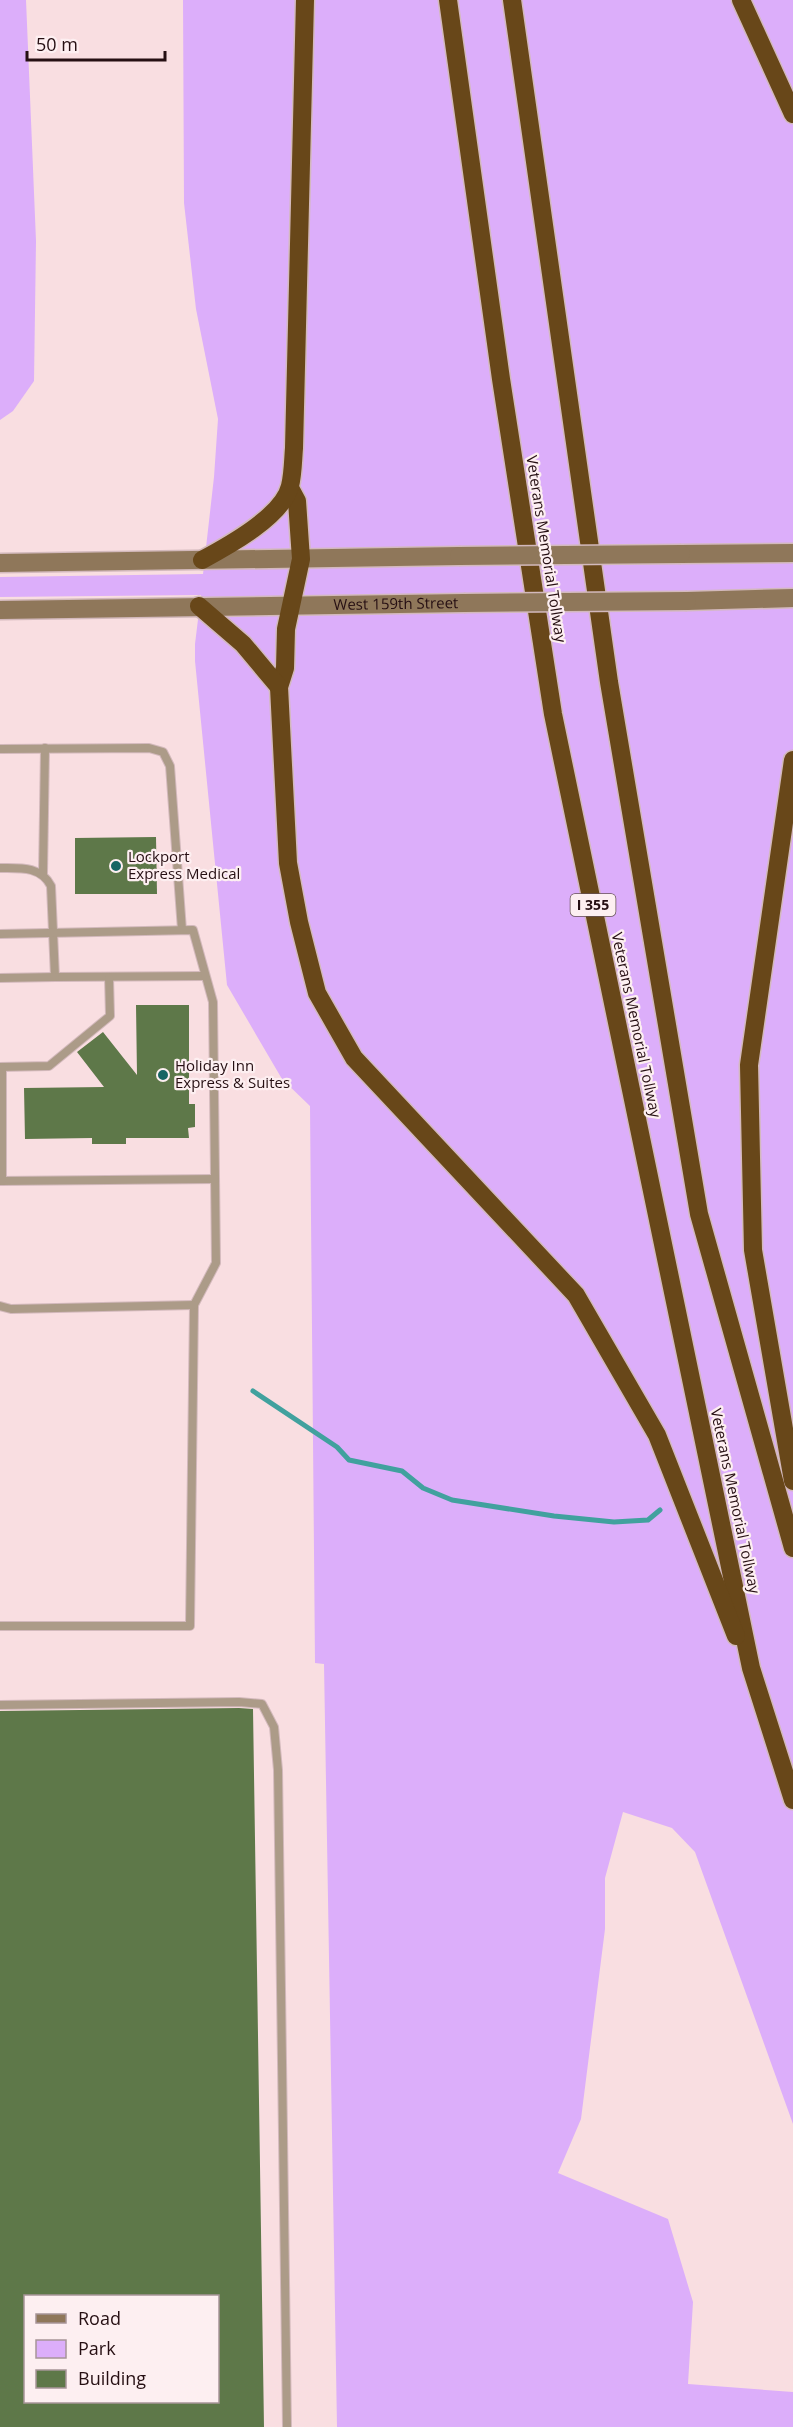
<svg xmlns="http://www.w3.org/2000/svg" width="793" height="2427" font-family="'Open Sans',sans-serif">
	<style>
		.green { fill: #dcaefa }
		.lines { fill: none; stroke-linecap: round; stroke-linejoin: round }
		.stream { stroke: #41a19e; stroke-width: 5 }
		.building { fill: #5e7849; fill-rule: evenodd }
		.service-casing { stroke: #d3b9bc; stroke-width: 10 }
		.secondary-casing { stroke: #d3b9bc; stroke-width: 21 }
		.motorway-casing { stroke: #d3b9bc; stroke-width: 21 }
		.service { stroke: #ac9b88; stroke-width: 8 }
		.secondary { stroke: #8f775a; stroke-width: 18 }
		.motorway { stroke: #684719; stroke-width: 18 }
		.secondary-bridge-casing { stroke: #d3b9bc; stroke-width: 21; stroke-linecap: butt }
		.secondary-bridge { stroke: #8f775a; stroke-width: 18 }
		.poi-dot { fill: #176563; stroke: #fdeff1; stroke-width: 2 }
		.labels { text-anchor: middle; stroke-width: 4.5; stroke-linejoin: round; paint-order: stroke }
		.shield { fill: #fdeff1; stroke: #665256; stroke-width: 1.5 }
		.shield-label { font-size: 14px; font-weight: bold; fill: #260f13 }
		.street-label { font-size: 15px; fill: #260f13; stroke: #fdeff1 }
		.poi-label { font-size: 15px; fill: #260f13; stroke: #fdeff1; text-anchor: start }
	</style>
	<rect width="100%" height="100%" fill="#f9dee1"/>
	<g class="green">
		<polygon points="0,0 26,0 36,241 34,381 13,411 0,420"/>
		<polygon points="183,0 793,0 793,2124 695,1852 672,1828 623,1812 605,1878 605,1929 581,2119 558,2173 668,2219 693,2302 688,2384 793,2392 793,2427 337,2427 324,1664 315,1663 310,1106 282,1079 227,985 195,661 195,644 201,595 0,597 0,577 203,574 214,477 218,419 196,309 184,203"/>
	</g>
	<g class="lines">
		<polyline class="stream" points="253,1391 337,1447 349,1460 402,1471 423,1488 452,1500 554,1516 614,1522 648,1520 660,1510"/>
	</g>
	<g class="building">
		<polygon points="156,837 157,894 75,894 75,838"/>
		<polygon points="136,1005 189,1005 189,1104 195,1104 195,1127 188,1128 189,1138 126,1138 126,1144 92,1144 92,1138 25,1139 24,1088 104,1087 77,1052 103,1032 137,1075"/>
		<path d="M 239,1708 L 253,1709 L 264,2427 L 0,2427 L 0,1711 ZM 26,2296 L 218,2296 L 218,2402 L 26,2402 Z"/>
	</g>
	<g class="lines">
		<g class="service-casing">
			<g id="service">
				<polyline points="0,749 149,748 163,752 170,766 182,930"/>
				<path d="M 0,868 C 20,868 41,866 51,886 L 55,977 L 205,976"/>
				<polyline points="43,875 45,748"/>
				<polyline points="0,934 193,930 213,1002 216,1263 194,1305 190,1626 0,1626"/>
				<polyline points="0,978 55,977"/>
				<polyline points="0,1067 49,1066 110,1016 109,977"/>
				<polyline points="0,1181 215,1179"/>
				<polyline points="2,1181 2,1067"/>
				<polyline points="0,1306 11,1309 194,1305"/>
				<polyline points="0,1705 239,1702 262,1704 274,1727 278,1770 287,2427"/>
			</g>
		</g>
		<g class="secondary-casing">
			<g id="secondary">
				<polyline points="681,554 793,553"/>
				<polyline points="0,563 459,556"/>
				<polyline points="687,601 793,598"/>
				<path id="s1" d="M 0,610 L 464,603"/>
			</g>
		</g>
		<g class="motorway-casing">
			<g id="motorway">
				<polyline points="448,0 501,379 553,714 751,1668 793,1800"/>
				<polyline points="512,0 609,682 699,1214 793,1548"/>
				<polyline points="741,0 793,114"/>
				<polyline points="290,488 297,501 301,559 286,629 285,668 279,687 288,863 299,922 317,993 354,1058 576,1295 657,1435 736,1636"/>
				<path d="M 202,560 C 228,546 283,516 290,486 C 293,474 293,460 294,448 L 305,0"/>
				<polyline points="199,606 243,644 279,687"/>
				<polyline points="793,760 749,1065 753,1250 793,1481"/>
			</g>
		</g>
		<use href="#service" class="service"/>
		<use href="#secondary" class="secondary"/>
		<use href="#motorway" class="motorway"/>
		<g class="secondary-bridge-casing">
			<g id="secondary-bridge">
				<polyline points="459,556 681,554"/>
				<polyline points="464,603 687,601"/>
			</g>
		</g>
		<use href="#secondary-bridge" class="secondary-bridge"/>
	</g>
	<g class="poi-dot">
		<circle cx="116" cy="866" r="6"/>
		<circle cx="163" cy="1075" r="6"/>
	</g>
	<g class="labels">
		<rect class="shield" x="570.5" y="894" width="45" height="22" rx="4.5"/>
		<g class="shield-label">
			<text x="593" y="910">I 355</text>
		</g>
		<g class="street-label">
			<text transform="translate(546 549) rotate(81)" y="5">Veterans Memorial Tollway</text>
			<text dy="5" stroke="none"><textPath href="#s1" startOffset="396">West 159th Street</textPath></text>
			<text transform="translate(636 1025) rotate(78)" y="5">Veterans Memorial Tollway</text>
			<text transform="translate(735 1501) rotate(78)" y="5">Veterans Memorial Tollway</text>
		</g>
		<g class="poi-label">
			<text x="128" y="862">Lockport<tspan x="128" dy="17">Express Medical</tspan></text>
			<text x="175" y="1071">Holiday Inn<tspan x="175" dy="17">Express &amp; Suites</tspan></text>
		</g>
	</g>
	<rect x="24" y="2295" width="195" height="108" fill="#fdeff1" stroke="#a79598" stroke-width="1.5"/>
	<rect x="36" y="2314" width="30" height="9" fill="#8f775a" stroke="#a79598" stroke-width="1.5"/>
	<text x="78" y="2325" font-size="18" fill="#260f13">Road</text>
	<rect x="36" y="2340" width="30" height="18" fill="#dcaefa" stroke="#a79598" stroke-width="1.5"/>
	<text x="78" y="2355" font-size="18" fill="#260f13">Park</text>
	<rect x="36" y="2370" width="30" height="18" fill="#5e7849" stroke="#a79598" stroke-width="1.5"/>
	<text x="78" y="2385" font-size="18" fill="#260f13">Building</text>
	<path d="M27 51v9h138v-9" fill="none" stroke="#260f13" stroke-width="3"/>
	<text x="36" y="51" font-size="18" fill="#260f13" stroke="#fdeff1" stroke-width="4.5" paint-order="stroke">50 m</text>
</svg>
